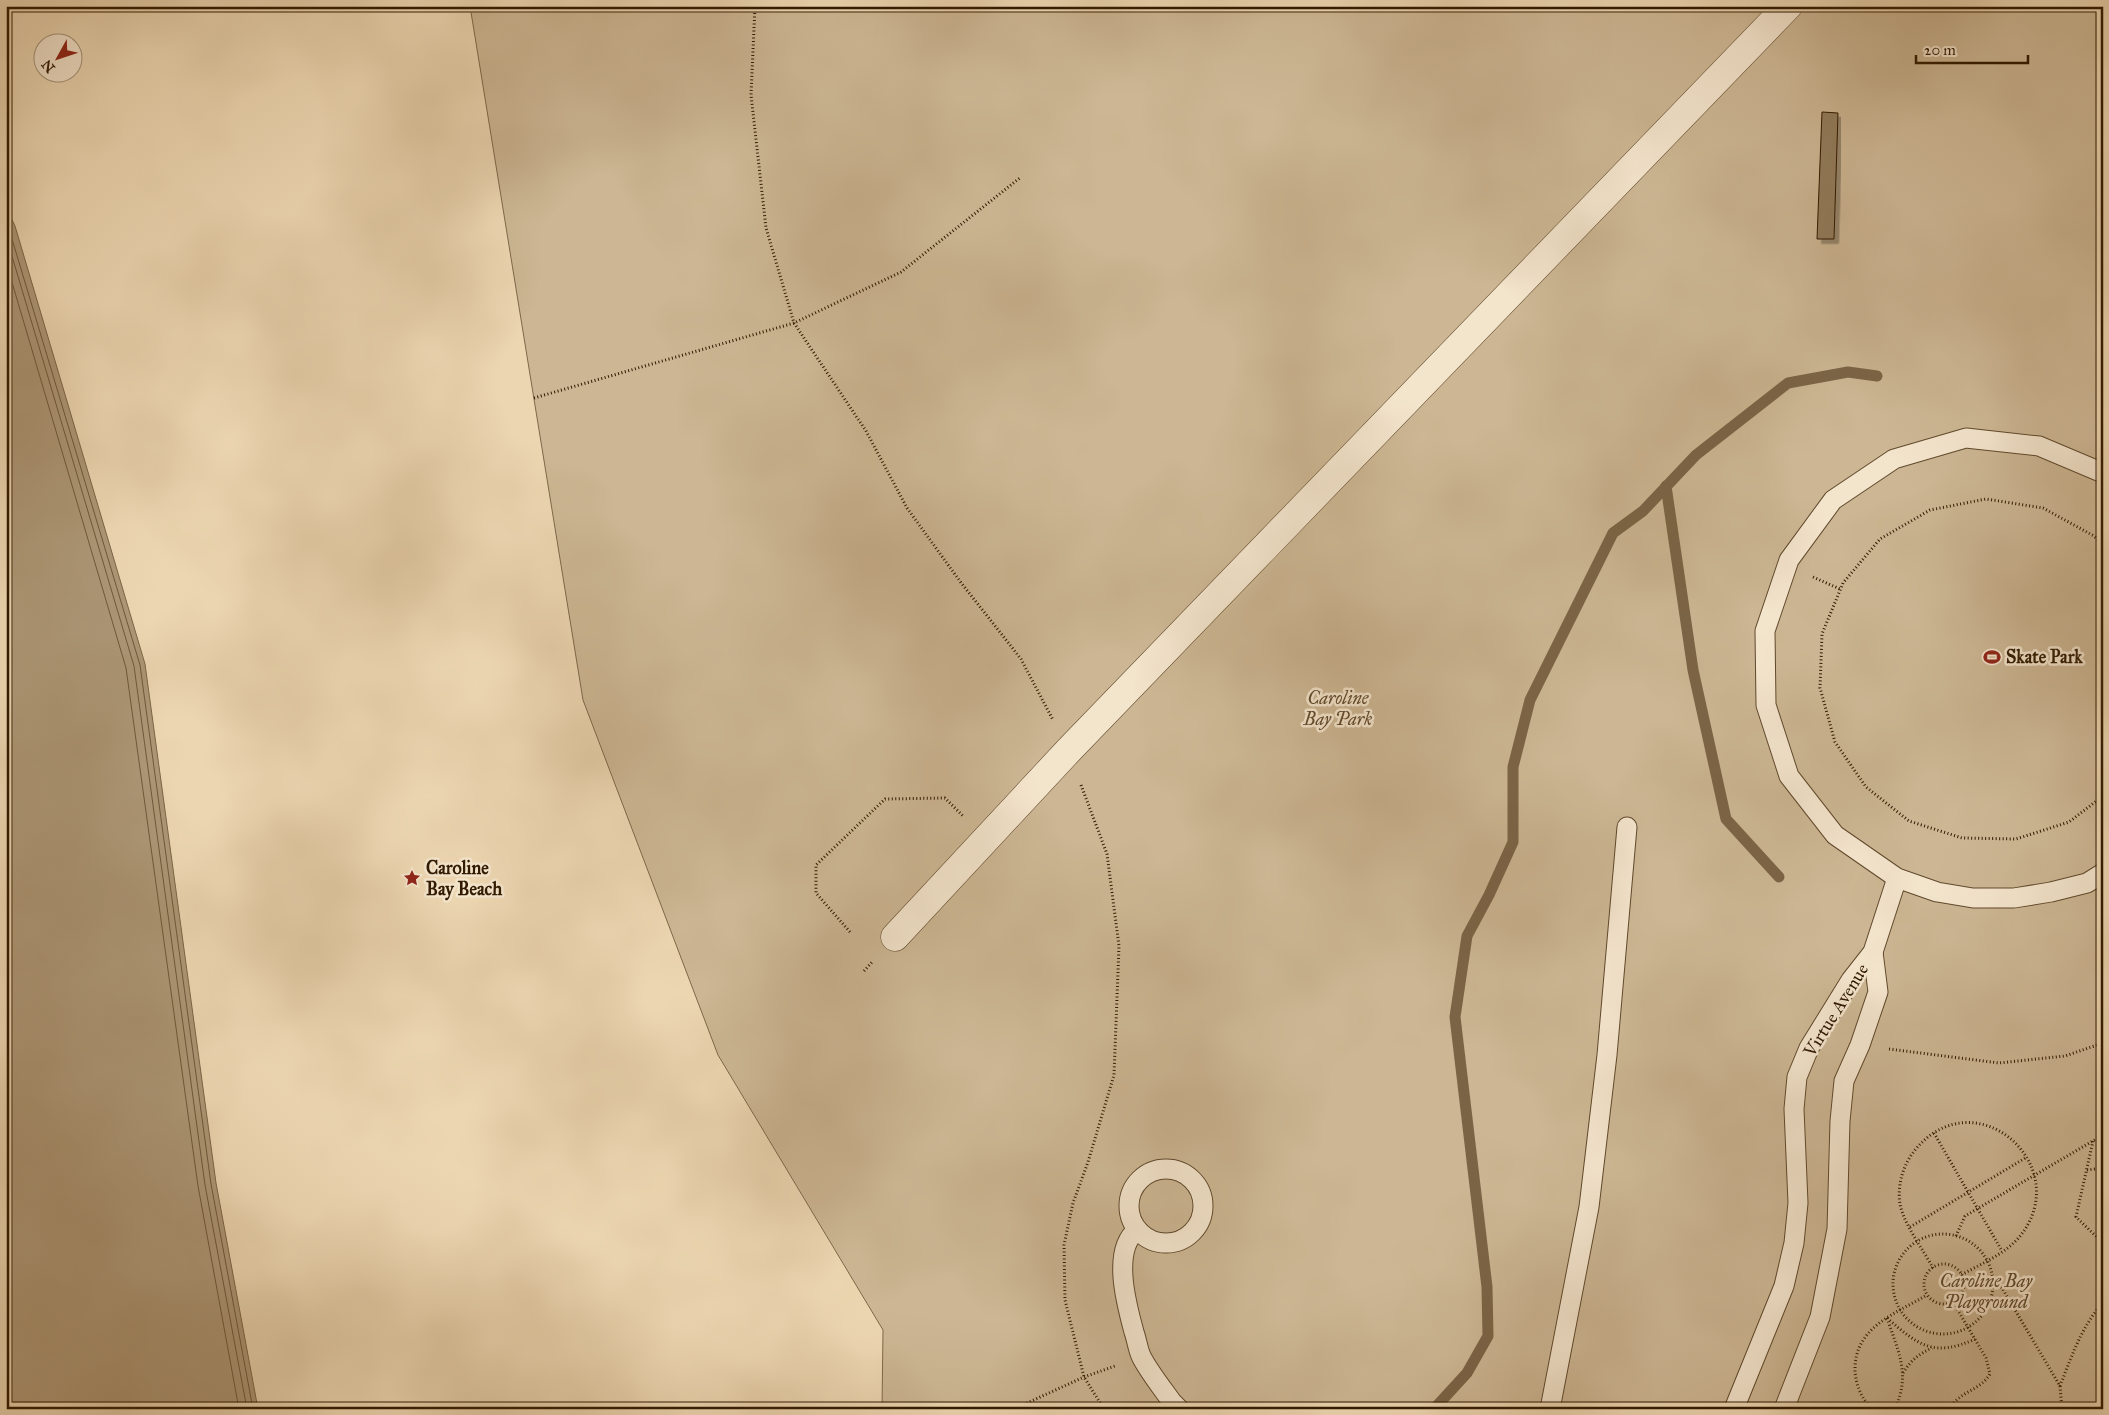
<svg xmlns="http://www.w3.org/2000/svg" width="2109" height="1415" font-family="'IM FELL Great Primer',serif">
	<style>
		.green { fill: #ccb693; stroke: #7e684a }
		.water { fill: #ac9675; stroke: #7b6446 }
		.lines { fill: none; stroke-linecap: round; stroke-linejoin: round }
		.shore { stroke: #6e583a; stroke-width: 1 }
		.stream { stroke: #7b6446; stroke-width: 11 }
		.building { fill: #927c5c; stroke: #311a00; filter: url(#shadow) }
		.service-casing { stroke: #60492c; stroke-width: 21 }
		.pedestrian-casing { stroke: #60492c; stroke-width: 29 }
		.path { stroke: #311a00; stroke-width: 3; stroke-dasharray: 1 2.5; stroke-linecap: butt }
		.service { stroke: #f3e4cc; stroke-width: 19 }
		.pedestrian { stroke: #f3e4cc; stroke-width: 28 }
		.labels { text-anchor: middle; stroke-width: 5; stroke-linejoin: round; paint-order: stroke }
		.poi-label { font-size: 18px; font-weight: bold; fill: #311a00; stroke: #f3e4cc; text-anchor: start }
		.park-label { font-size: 18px; font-style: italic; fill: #60492c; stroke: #f3e4cc }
		.street-label { font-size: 18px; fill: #311a00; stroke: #f3e4cc }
	</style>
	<defs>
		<filter id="shadow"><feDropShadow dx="4.5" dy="4.5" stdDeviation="0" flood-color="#0004"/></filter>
	</defs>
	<rect width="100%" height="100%" fill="#ecd6b1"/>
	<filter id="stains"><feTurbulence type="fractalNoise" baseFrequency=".004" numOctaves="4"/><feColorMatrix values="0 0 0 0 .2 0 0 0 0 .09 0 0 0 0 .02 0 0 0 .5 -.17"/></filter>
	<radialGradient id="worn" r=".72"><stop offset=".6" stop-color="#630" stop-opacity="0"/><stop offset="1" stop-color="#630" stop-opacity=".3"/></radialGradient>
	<polygon class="green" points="470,6 2103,6 2103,1409 882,1409 883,1330 718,1055 583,700"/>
	<polygon class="water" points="6,207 15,226 145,664 216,1183 258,1409 6,1409"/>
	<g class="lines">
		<g class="shore">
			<polyline points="6,219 140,665 211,1184 253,1409"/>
			<polyline points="6,236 134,666 205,1185 247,1409"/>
			<polyline points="6,262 126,668 198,1186 239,1409"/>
		</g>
		<g class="stream">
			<polyline points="1666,486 1693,670 1726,819 1779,877"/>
			<polyline points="1434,1409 1467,1373 1488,1336 1487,1287 1455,1017 1467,936 1489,895 1513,842 1513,767 1530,700 1613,533 1643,511 1696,455 1788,383 1848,372 1877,376"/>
		</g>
	</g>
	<polygon class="building" points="1822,112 1838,113 1834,239 1817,239"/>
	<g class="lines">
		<g class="service-casing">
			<g id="service">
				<polyline points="2103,473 2039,446 1966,438 1894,459 1833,500 1789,560 1765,631 1766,705 1789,776 1835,835 1897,878 1937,892 1973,898 2014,898 2051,892 2087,883 2103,873"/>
				<circle cx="1166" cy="1206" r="37"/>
				<path d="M 1137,1230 C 1111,1250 1127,1306 1134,1332 C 1137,1340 1138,1351 1142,1358 C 1150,1373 1162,1388 1172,1402 L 1179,1409"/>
				<polyline points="1550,1409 1589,1207 1607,1055 1627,827"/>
				<polyline points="1734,1409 1784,1286 1794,1243 1798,1203 1794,1109 1797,1077 1809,1048 1851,980 1873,952 1897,878"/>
				<polyline points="1784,1409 1820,1317 1837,1229 1840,1121 1844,1081 1860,1045 1878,992 1873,952"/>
			</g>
		</g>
		<g class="pedestrian-casing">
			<polyline id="pedestrian" points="895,937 1068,751 1788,6"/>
		</g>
		<g class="path">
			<polyline points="755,6 751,95 766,228 794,323 866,431 907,508 962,584 1021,659 1053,720"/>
			<polyline points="534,398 794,323 901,272 1021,177"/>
			<polyline points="2103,545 2094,536 2043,508 1986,499 1930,510 1880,539 1843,583 1822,634 1820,688 1835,742 1866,787 1909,821 1962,838 2016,839 2069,822 2103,796"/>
			<polyline points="1813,577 1840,589"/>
			<polyline points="1081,785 1107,854 1119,946 1114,1075 1088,1162 1073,1203 1064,1245 1065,1300 1084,1377 1104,1409"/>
			<polyline points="850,932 816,893 816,865 885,799 945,798 963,816"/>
			<polyline points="864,971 873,961"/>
			<polyline points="1889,1049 1999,1063 2065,1056 2103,1043"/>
			<polyline points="1934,1133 2002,1251"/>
			<polyline points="2093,1141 2076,1217 2103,1243"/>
			<polyline points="2087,1170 2103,1168"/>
			<polyline points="1910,1227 2027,1157"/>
			<circle cx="1943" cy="1284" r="50"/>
			<polyline points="1956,1236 1965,1216 2103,1135"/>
			<circle cx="1944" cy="1284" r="20"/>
			<path d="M 1933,1268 C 1923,1249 1904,1225 1900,1204 C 1897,1185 1903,1165 1915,1150 C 1975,1077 2075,1165 2021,1235 C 2007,1253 1981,1264 1961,1275"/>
			<polyline points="1993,1280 2002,1288 2060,1386 2062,1409"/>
			<path d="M 1887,1318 C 1918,1345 1934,1358 1975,1339"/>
			<path d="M 1887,1318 C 1898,1351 1911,1374 1895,1409"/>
			<path d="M 1903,1373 C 1911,1360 1919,1354 1932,1348"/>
			<path d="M 2060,1386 C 2071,1358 2082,1325 2103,1303"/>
			<polyline points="1014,1409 1084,1377 1115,1366"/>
			<path d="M 1872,1409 C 1862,1399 1856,1386 1855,1371 C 1854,1327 1895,1314 1927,1295"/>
			<path d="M 1950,1409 C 1959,1391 1980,1391 1990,1374 L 1986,1358 L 1953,1302"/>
		</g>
		<use href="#service" class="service"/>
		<use href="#pedestrian" class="pedestrian"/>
	</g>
	<defs>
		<g id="stadium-bare" transform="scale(1.35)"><path d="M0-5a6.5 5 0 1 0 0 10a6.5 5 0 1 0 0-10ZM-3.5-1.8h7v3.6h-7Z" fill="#8f2418" stroke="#f3e4cc" stroke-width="2.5" paint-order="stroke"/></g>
		<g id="sight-bare" transform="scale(1.35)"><path d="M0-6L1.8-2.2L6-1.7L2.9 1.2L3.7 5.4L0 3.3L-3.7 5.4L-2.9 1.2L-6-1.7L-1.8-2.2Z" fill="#8f2418" stroke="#f3e4cc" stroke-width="2.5" paint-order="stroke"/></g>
	</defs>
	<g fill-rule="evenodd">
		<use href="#stadium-bare" x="1992" y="657"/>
		<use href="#sight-bare" x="412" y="878"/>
	</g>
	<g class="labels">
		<g class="poi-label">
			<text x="2006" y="663">Skate Park</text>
			<text x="426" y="874">Caroline<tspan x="426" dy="21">Bay Beach</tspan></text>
		</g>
		<g class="park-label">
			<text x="1338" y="704">Caroline<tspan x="1338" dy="21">Bay Park</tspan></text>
			<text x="1986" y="1287">Caroline Bay<tspan x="1986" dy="21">Playground</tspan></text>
		</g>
		<g class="street-label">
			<text transform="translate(1836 1010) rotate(-58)" y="6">Virtue Avenue</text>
		</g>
	</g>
	<rect width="2109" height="1415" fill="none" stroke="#ecd6b1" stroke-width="25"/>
	<rect x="8" y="8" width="2094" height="1400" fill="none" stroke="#311a00" stroke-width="2.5"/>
	<rect x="12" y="12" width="2084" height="1390" fill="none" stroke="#311a00"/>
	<g transform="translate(58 58) rotate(230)"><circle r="24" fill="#f3e4cc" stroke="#a5937a"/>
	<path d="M0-4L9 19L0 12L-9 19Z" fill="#8f2418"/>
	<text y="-8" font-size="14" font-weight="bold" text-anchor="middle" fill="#311a00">N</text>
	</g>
	<path d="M1916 55v8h112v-8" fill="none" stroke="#311a00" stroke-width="2.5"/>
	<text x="1924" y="55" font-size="15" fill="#311a00" stroke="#f3e4cc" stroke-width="4" paint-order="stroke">20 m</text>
	<rect width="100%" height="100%" filter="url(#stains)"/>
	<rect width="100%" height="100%" fill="url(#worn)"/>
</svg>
